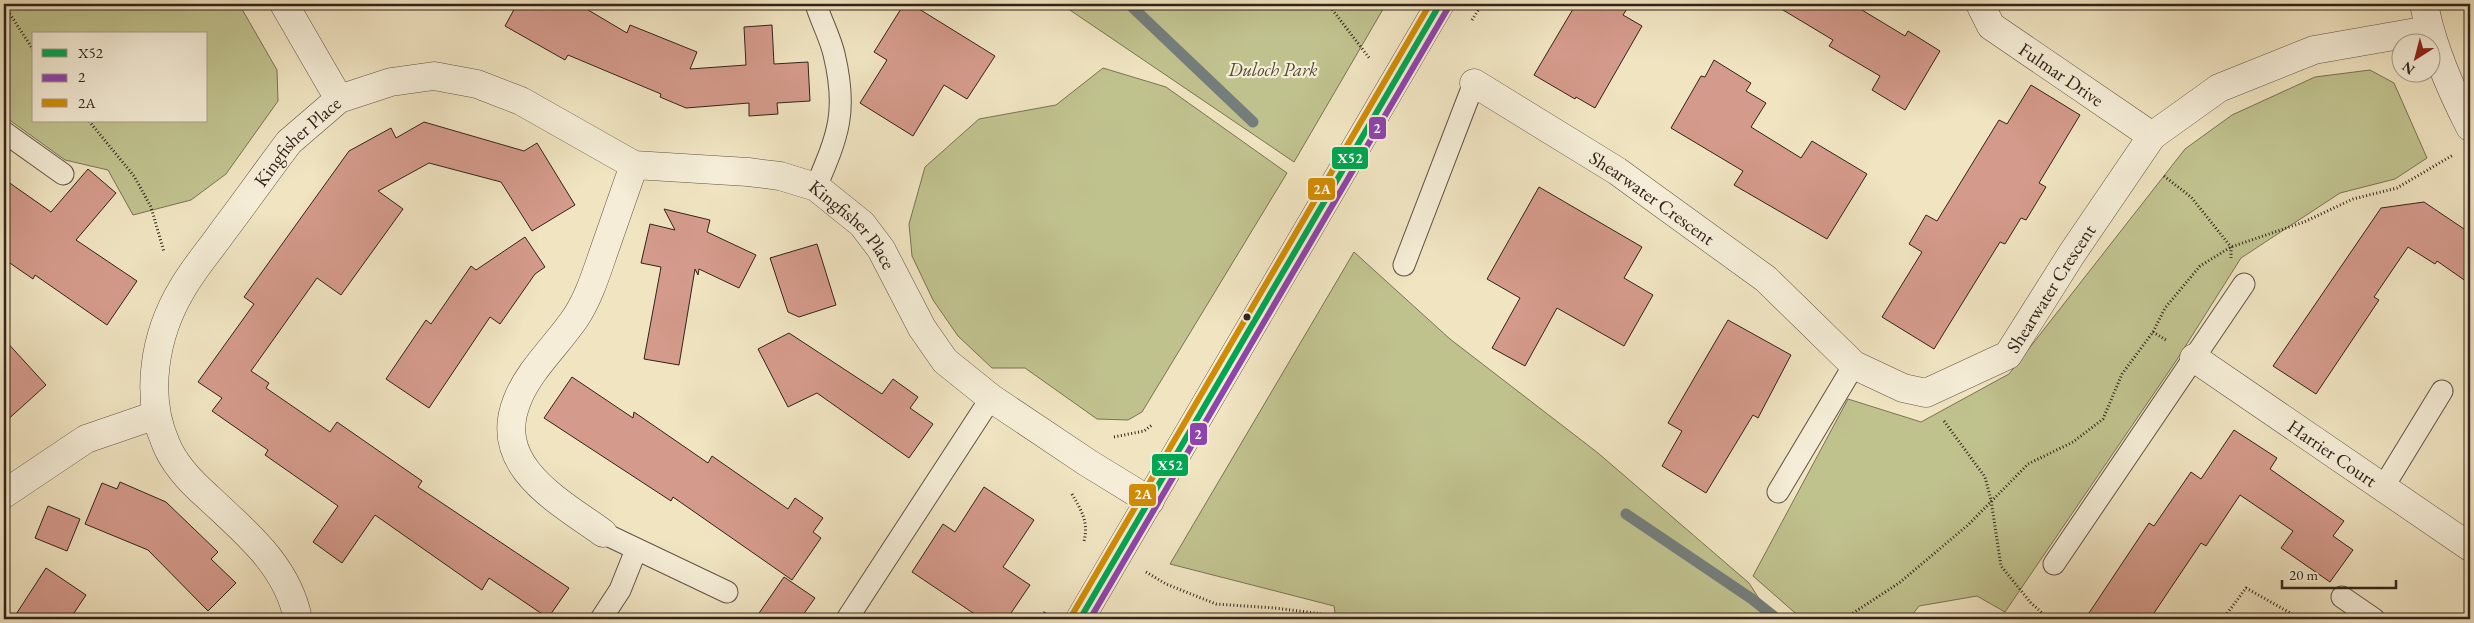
<svg xmlns="http://www.w3.org/2000/svg" width="2474" height="623" font-family="'EB Garamond',serif">
	<style>
		.green { fill: #c0c28e; stroke: #7a7254; fill-rule: evenodd }
		.lines { fill: none; stroke-linecap: round; stroke-linejoin: round }
		.stream { stroke: #747e7c; stroke-width: 11 }
		.building { fill: #d49a8b; stroke: #33231a }
		.service-casing { stroke: #625344; stroke-width: 23 }
		.minor-casing { stroke: #625344; stroke-width: 29 }
		.tertiary-casing { stroke: #625344; stroke-width: 29 }
		.path { stroke: #33231a; stroke-width: 3; stroke-dasharray: 1 2.5; stroke-linecap: butt }
		.service { stroke: #f5edd7; stroke-width: 21 }
		.minor { stroke: #f5edd7; stroke-width: 28 }
		.tertiary { stroke: #f5edd7; stroke-width: 28 }
		.bus-1-casing { stroke: #f5edd7; stroke-width: 10 }
		.bus-2-casing { stroke: #f5edd7; stroke-width: 10 }
		.bus-3-casing { stroke: #f5edd7; stroke-width: 10 }
		.bus-1 { stroke: #00a651; stroke-width: 6 }
		.bus-2 { stroke: #8e44ad; stroke-width: 6 }
		.bus-3 { stroke: #d08c05; stroke-width: 6 }
		.bus-dot { fill: #33231a; stroke: #f5edd7; stroke-width: 2 }
		.labels { text-anchor: middle; stroke-width: 4.5; stroke-linejoin: round; paint-order: stroke }
		.park-label { font-size: 19px; font-style: italic; fill: #564b37; stroke: #f5edd7 }
		.street-label { font-size: 19px; fill: #33231a; stroke: #f5edd7 }
		.line-badge { stroke: #f5edd7; stroke-width: 2 }
		.badge-label { font-size: 14px; text-anchor: middle; font-weight: bold; fill: #fff }
	</style>
	<rect width="100%" height="100%" fill="#f0e4c1"/>
	<filter id="stains"><feTurbulence type="fractalNoise" baseFrequency=".004" numOctaves="4"/><feColorMatrix values="0 0 0 0 .2 0 0 0 0 .09 0 0 0 0 .02 0 0 0 .5 -.17"/></filter>
	<radialGradient id="worn" r=".72"><stop offset=".6" stop-color="#630" stop-opacity="0"/><stop offset="1" stop-color="#630" stop-opacity=".3"/></radialGradient>
	<g class="green">
		<path d="M 4,4 L 239,4 L 277,70 L 278,101 L 226,174 L 191,200 L 133,215 L 108,170 L 65,160 L 4,116 ZM 34,34 L 206,34 L 206,121 L 34,121 Z"/>
		<polygon points="1061,4 1386,4 1294,162"/>
		<polygon points="1103,68 1166,87 1287,173 1142,412 1128,420 1097,419 1025,368 992,368 958,336 933,300 912,256 909,224 925,167 979,119 1056,105"/>
		<polygon points="2370,70 2394,83 2427,158 2395,179 2340,193 2241,258 2176,361 2005,612 1977,596 1919,606 1909,619 1802,619 1753,576 1848,399 1921,422 2009,374 2185,149 2232,115 2315,77"/>
		<polygon points="1354,252 1450,339 1598,453 1749,583 1772,619 1336,619 1334,606 1170,564"/>
	</g>
	<g class="lines">
		<g class="stream">
			<polyline points="1129,4 1253,122"/>
			<polyline points="1626,514 1752,599 1777,619"/>
		</g>
	</g>
	<g class="building">
		<polygon points="517,4 578,4 627,33 630,25 697,52 690,69 746,65 744,27 772,25 774,64 808,62 810,101 777,103 778,114 749,116 749,103 686,108 660,97 661,94 568,55 565,60 505,26"/>
		<polygon points="904,4 911,4 995,56 967,99 944,85 913,136 860,103 887,60 874,52"/>
		<polygon points="1576,4 1630,4 1623,15 1642,26 1595,108 1576,97 1575,99 1534,75"/>
		<polygon points="1773,4 1852,4 1905,36 1908,31 1940,51 1905,110 1872,90 1880,76 1829,46 1833,40"/>
		<polygon points="1714,60 1751,83 1746,91 1766,103 1751,127 1801,158 1812,141 1867,174 1827,239 1734,185 1743,171 1671,128 1701,76 1705,77"/>
		<polygon points="2031,85 2080,115 2039,183 2046,187 2026,220 2021,218 2005,244 2000,242 1934,349 1882,317 1922,252 1909,244 1926,215 1937,221 1999,120 2007,124"/>
		<polygon points="424,122 524,151 537,143 575,205 532,231 501,182 429,163 378,191 403,209 341,295 317,278 251,371 269,383 266,388 330,432 337,422 422,481 418,487 569,588 548,618 489,578 482,590 375,515 342,563 313,542 338,506 265,455 268,450 212,411 222,398 198,382 254,304 244,297 349,151 391,128 396,138"/>
		<polygon points="88,169 116,193 76,240 137,281 107,325 35,275 33,279 4,259 4,179 51,212"/>
		<polygon points="1539,187 1642,247 1624,278 1653,295 1624,346 1557,308 1525,366 1492,348 1520,298 1487,279"/>
		<polygon points="2424,202 2470,233 2470,284 2437,261 2435,264 2408,247 2374,297 2379,300 2316,394 2273,366 2381,208"/>
		<polygon points="664,209 710,220 707,232 756,255 739,288 699,269 698,275 695,269 679,365 644,359 661,267 641,263 650,224 675,230"/>
		<polygon points="525,237 545,267 535,274 500,324 490,317 429,408 386,379 426,320 431,324 471,266 476,270"/>
		<polygon points="817,244 836,305 799,317 788,312 770,258"/>
		<polygon points="1728,320 1791,355 1758,418 1753,415 1706,493 1662,466 1682,431 1668,423"/>
		<polygon points="789,333 882,394 893,379 918,397 910,408 933,424 909,458 817,393 788,407 758,349"/>
		<polygon points="4,339 46,385 4,423"/>
		<polygon points="572,377 633,418 634,412 708,463 712,456 788,509 795,498 823,518 813,532 821,538 792,580 673,497 671,501 544,418"/>
		<polygon points="2234,430 2277,458 2270,469 2344,521 2333,536 2353,550 2330,582 2281,548 2293,531 2240,495 2206,546 2201,543 2150,619 2085,619 2149,523 2154,526 2191,472 2201,479"/>
		<polygon points="120,482 166,502 218,552 211,559 236,583 208,611 148,550 85,524 102,483 117,489"/>
		<polygon points="984,487 1034,520 1003,567 1030,585 1007,619 982,619 912,572 943,524 955,532"/>
		<polygon points="48,506 80,519 67,551 35,538"/>
		<polygon points="46,568 86,595 70,619 13,619"/>
		<polygon points="784,577 815,598 800,619 755,619"/>
	</g>
	<g class="lines">
		<g class="service-casing">
			<g id="service">
				<polyline points="4,132 63,174"/>
				<path d="M 816,187 C 838,135 848,112 834,54 C 830,37 821,21 816,4"/>
				<polyline points="1404,265 1474,83"/>
				<polyline points="2384,486 2442,391"/>
				<polyline points="1778,492 1854,365"/>
				<polyline points="603,533 727,592"/>
				<polyline points="2054,564 2244,284"/>
				<polyline points="2342,597 2374,619"/>
				<polyline points="601,619 620,590 636,550"/>
				<polyline points="847,619 991,398"/>
			</g>
		</g>
		<g class="minor-casing">
			<g id="minor">
				<polyline points="284,4 339,99"/>
				<path id="s1" d="M 1980,4 L 1991,26 L 2152,136"/>
				<path d="M 2424,4 C 2432,47 2450,88 2470,127"/>
				<path id="s2" d="M 1474,83 L 1617,171 L 1766,279 L 1854,365 L 1903,388 L 1926,393 L 2008,355 L 2071,255 L 2152,136 L 2219,88 L 2314,50 L 2428,30"/>
				<path id="s3" d="M 2194,358 L 2470,547"/>
				<polyline points="4,494 86,439 156,415"/>
				<path d="M 603,533 C 559,501 491,466 517,401 C 528,371 558,344 576,317 C 589,297 596,274 604,251 C 614,222 624,194 634,165"/>
				<path id="s4" d="M 298,619 C 287,565 246,533 208,497 C 192,483 174,464 166,444 C 144,395 155,334 182,289 C 194,268 210,250 224,230 C 246,201 267,171 289,142 L 339,99 L 391,82 L 434,76 L 477,84 L 521,101 L 634,165 L 748,172 L 780,176 L 816,187 L 862,224 L 881,249 L 922,328 L 945,361 L 991,398 L 1088,463 L 1150,501"/>
			</g>
		</g>
		<g class="tertiary-casing">
			<polyline id="tertiary" points="1080,619 1440,4"/>
		</g>
		<g class="path">
			<polyline points="1328,4 1370,59"/>
			<polyline points="2466,4 2470,20"/>
			<polyline points="4,5 34,51"/>
			<polyline points="1472,20 1482,4"/>
			<polyline points="89,121 134,176 151,207 164,252"/>
			<polyline points="2164,176 2191,197 2231,247 2231,258"/>
			<polyline points="2153,332 2166,340"/>
			<polyline points="1944,421 1985,477 1991,500 2001,566 2031,603 2049,619"/>
			<polyline points="1114,437 1144,431 1152,425"/>
			<path d="M 1072,494 C 1081,510 1089,522 1084,541"/>
			<polyline points="1146,572 1166,584 1216,604 1275,608 1346,617 1350,619"/>
			<polyline points="1041,619 1046,610"/>
			<polyline points="1844,619 1899,583 1968,525 2028,464 2073,442 2103,419 2122,374 2153,332 2165,308 2200,266 2231,247 2304,222 2353,199 2397,188 2453,155"/>
			<polyline points="2223,619 2246,588 2301,619"/>
		</g>
		<use href="#service" class="service"/>
		<use href="#minor" class="minor"/>
		<use href="#tertiary" class="tertiary"/>
		<g class="bus-1-casing">
			<polyline id="bus-1" points="1080,619 1440,4"/>
		</g>
		<g class="bus-2-casing">
			<polyline id="bus-2" points="1090,619 1448,8"/>
		</g>
		<g class="bus-3-casing">
			<polyline id="bus-3" points="1072,615 1430,4"/>
		</g>
		<use href="#bus-1" class="bus-1"/>
		<use href="#bus-2" class="bus-2"/>
		<use href="#bus-3" class="bus-3"/>
	</g>
	<circle class="bus-dot" cx="1247" cy="317" r="4.5"/>
	<g class="labels">
		<g class="park-label">
			<text x="1273" y="76">Duloch Park</text>
		</g>
		<g class="street-label">
			<text dy="7" stroke="none"><textPath href="#s1" startOffset="110">Fulmar Drive</textPath></text>
			<text dy="7" stroke="none"><textPath href="#s4" startOffset="572">Kingfisher Place</textPath></text>
			<text dy="7" stroke="none"><textPath href="#s2" startOffset="212">Shearwater Crescent</textPath></text>
			<text dy="7" stroke="none"><textPath href="#s4" startOffset="1188">Kingfisher Place</textPath></text>
			<text dy="7" stroke="none"><textPath href="#s2" startOffset="722">Shearwater Crescent</textPath></text>
			<text dy="7" stroke="none"><textPath href="#s3" startOffset="168">Harrier Court</textPath></text>
		</g>
	</g>
	<g class="line-badge">
		<rect x="1368" y="116" width="19" height="24" rx="5" fill="#8e44ad"/>
		<rect x="1331" y="146" width="38" height="24" rx="5" fill="#00a651"/>
		<rect x="1307" y="177" width="29" height="24" rx="5" fill="#d08c05"/>
		<rect x="1189" y="422" width="19" height="24" rx="5" fill="#8e44ad"/>
		<rect x="1151" y="453" width="38" height="24" rx="5" fill="#00a651"/>
		<rect x="1128" y="483" width="29" height="24" rx="5" fill="#d08c05"/>
	</g>
	<g class="badge-label">
		<text x="1377" y="133">2</text>
		<text x="1350" y="163">X52</text>
		<text x="1322" y="194">2A</text>
		<text x="1198" y="439">2</text>
		<text x="1170" y="470">X52</text>
		<text x="1143" y="499">2A</text>
	</g>
	<rect width="2474" height="623" fill="none" stroke="#f0e4c1" stroke-width="20"/>
	<rect x="5" y="5" width="2464" height="613" fill="none" stroke="#33231a" stroke-width="2.5"/>
	<rect x="10" y="10" width="2454" height="603" fill="none" stroke="#33231a"/>
	<rect x="32" y="32" width="175" height="90" fill="#f5edd7" stroke="#a79c8b"/>
	<rect x="42" y="49" width="25" height="8" fill="#00a651" stroke="#a79c8b"/>
	<text x="78" y="58" font-size="15" fill="#33231a">X52</text>
	<rect x="42" y="74" width="25" height="8" fill="#8e44ad" stroke="#a79c8b"/>
	<text x="78" y="82" font-size="15" fill="#33231a">2</text>
	<rect x="42" y="99" width="25" height="8" fill="#d08c05" stroke="#a79c8b"/>
	<text x="78" y="108" font-size="15" fill="#33231a">2A</text>
	<g transform="translate(2416 58) rotate(216)"><circle r="24" fill="#f5edd7" stroke="#a79c8b"/>
	<path d="M0-4L9 19L0 12L-9 19Z" fill="#8f2418"/>
	<text y="-8" font-size="14" font-weight="bold" text-anchor="middle" fill="#33231a">N</text>
	</g>
	<path d="M2282 580v8h114v-8" fill="none" stroke="#33231a" stroke-width="2.5"/>
	<text x="2289" y="580" font-size="15" fill="#33231a" stroke="#f5edd7" stroke-width="4" paint-order="stroke">20 m</text>
	<rect width="100%" height="100%" filter="url(#stains)"/>
	<rect width="100%" height="100%" fill="url(#worn)"/>
</svg>
